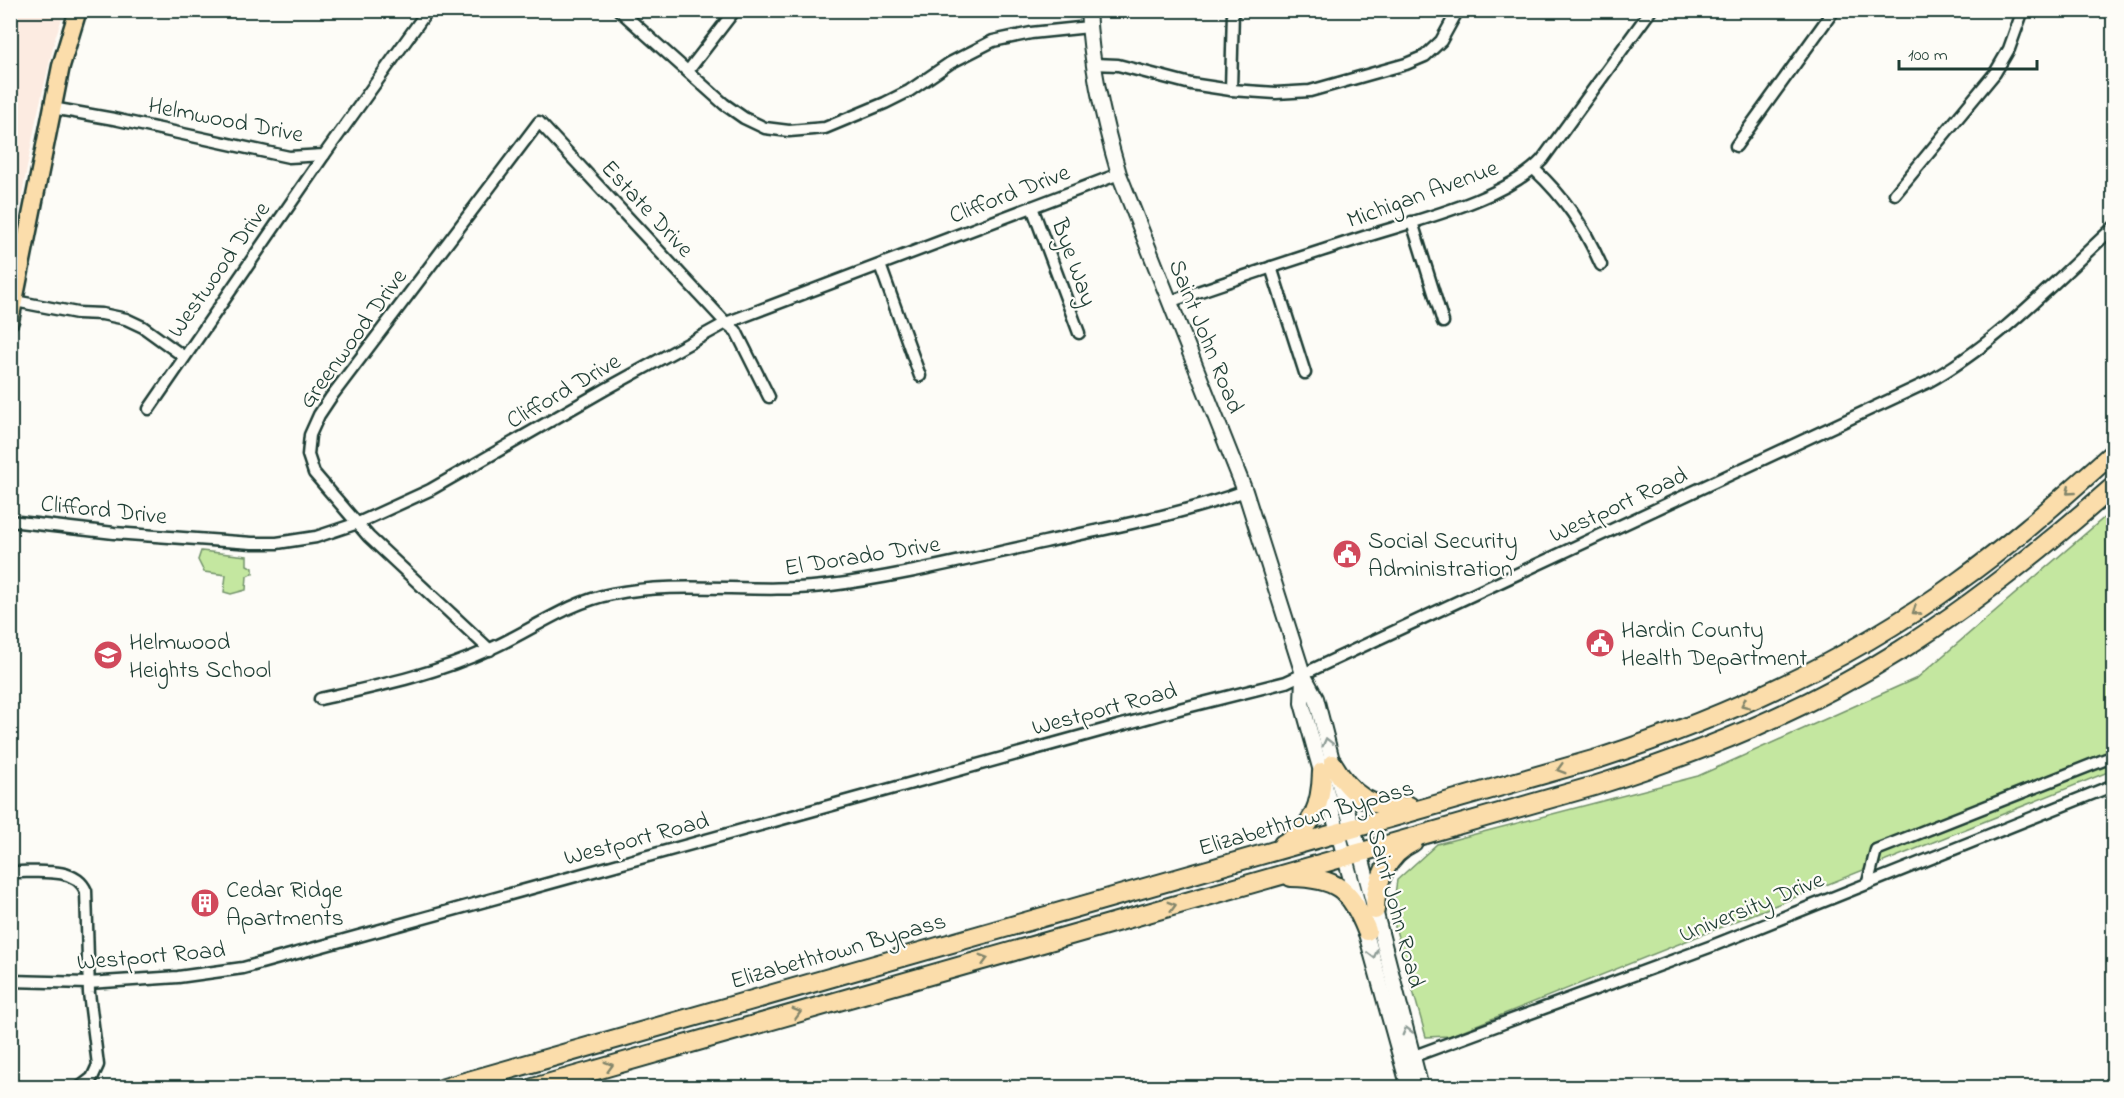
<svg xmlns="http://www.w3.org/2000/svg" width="2124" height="1098" font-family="'Indie Flower',sans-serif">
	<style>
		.built { fill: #fcebe1 }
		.green { fill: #c4e7a0; stroke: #72926a; stroke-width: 1.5 }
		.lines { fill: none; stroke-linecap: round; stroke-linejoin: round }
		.minor-casing { stroke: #1f3d34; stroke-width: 15 }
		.tertiary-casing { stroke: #1f3d34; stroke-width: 18 }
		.primary-casing { stroke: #1f3d34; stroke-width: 21 }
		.trunk-casing { stroke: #1f3d34; stroke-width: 22 }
		.minor { stroke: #fdfcf7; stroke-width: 10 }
		.tertiary { stroke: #fdfcf7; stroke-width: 14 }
		.primary { stroke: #fbddab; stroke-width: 16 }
		.trunk { stroke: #fbddab; stroke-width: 18 }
		.oneway { stroke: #82856a }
		.oneway2 { stroke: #8e9c96 }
		.labels { text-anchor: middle; stroke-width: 4.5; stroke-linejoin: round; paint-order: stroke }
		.street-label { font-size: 24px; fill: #1f3d34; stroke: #fdfcf7 }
		.poi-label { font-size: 24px; fill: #1f3d34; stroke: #fdfcf7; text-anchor: start }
	</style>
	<rect width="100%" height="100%" fill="#fdfcf7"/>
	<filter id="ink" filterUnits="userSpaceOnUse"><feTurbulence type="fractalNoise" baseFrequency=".0167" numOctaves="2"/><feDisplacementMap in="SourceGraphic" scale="12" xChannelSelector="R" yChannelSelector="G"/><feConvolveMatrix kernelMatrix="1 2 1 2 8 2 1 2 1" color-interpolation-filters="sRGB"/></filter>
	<g filter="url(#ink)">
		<polygon class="built" points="11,10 65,11 56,35 36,120 11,253"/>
		<g class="green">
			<polygon points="2113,510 2113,770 1449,1036 1426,1037 1392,916 1397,880 1437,844 1698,776 1917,678"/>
			<polygon points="201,551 247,556 247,565 253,568 253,573 247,576 246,590 231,594 224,592 226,575 204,572 198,560"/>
		</g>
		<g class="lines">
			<g class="minor-casing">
				<g id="minor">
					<polyline points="619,10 724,104 744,118 765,128 789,131 825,128 885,103 909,91 950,63 993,41 1031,33 1089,27"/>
					<polyline points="1094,64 1118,65 1191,84 1231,90 1276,93 1310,91 1406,64 1425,56 1441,41 1458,10"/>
					<polyline points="688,71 735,10"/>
					<polyline points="1231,90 1233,10"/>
					<polyline points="52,108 114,119 289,157 324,155 428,10"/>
					<polyline points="1736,146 1834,10"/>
					<path d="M 1534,169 C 1566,199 1583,225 1601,265"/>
					<polyline points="1895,194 1995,73 2009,49 2023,10"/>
					<polyline points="1032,207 1079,333"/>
					<polyline points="1412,222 1443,322"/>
					<polyline points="880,265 920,376"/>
					<polyline points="1271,267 1305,373"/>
					<polyline points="15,301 77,313 102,314 126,319 143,327 183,356"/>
					<path d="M 1169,302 C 1234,279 1299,258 1364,237 C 1417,220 1504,200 1542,160 L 1651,10"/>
					<polyline points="149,409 324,155"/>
					<polyline points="10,521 114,533 252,543 277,543 316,537 358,523 430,490 606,389 726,323 1119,174"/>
					<polyline points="490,650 369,537 314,473 308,455 310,435 319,415 331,397 539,122 726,323 736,331 769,397"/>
					<path d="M 320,699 C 378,686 436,674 490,649 C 531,631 568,602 612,594 C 681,580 754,594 823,586 C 898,577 972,558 1045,542 C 1111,527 1181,515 1245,491"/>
					<path d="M 10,872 C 34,873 75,865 86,891 L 89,993 L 98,1065 L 92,1078 L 79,1088"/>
					<polyline points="1868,882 1876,850 2114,756"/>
					<path d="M 10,981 L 88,983 L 178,977 L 243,968 L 1183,708 L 1286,682 L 1926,383 C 1997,344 2054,282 2114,227"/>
					<polyline points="1406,1059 1712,946 2114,785"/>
				</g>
			</g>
			<g class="tertiary-casing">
				<g id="tertiary">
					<path d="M 1088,10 C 1091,66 1103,120 1119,174 L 1245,491 L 1303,674 L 1316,698 L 1333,764 L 1360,852 L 1421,1088"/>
					<polyline points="1303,677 1302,703 1409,1088"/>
				</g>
			</g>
			<g class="primary-casing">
				<polyline id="primary" points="10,321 61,66 78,10"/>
			</g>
			<g class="trunk-casing">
				<g id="trunk">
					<path d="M 1333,764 C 1351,795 1371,810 1409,806"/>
					<path d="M 1283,844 C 1314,828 1321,805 1322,772"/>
					<path d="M 1291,877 C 1338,878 1350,889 1367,931"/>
					<path d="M 1375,910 C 1375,883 1387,854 1413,842"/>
					<path d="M 444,1088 L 1600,758 C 1729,716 1850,661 1959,581 C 2014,542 2063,497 2114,452"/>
					<path d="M 533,1088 L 1594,786 C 1701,753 1806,710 1901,650 C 1977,602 2046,546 2114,486"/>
				</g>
			</g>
			<use href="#minor" class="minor"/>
			<use href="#tertiary" class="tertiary"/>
			<use href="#primary" class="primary"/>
			<use href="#trunk" class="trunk"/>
		</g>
		<defs><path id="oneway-chevron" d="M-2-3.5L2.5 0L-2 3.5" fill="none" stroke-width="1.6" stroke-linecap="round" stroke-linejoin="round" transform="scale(1.5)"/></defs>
		<g class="oneway">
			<use href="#oneway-chevron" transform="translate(2070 491) rotate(139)"/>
			<use href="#oneway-chevron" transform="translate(1916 611) rotate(147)"/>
			<use href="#oneway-chevron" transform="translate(1745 704) rotate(156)"/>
			<use href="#oneway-chevron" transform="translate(1561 769) rotate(164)"/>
			<use href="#oneway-chevron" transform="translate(1172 906) rotate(-16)"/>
			<use href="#oneway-chevron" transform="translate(984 959) rotate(-16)"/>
			<use href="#oneway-chevron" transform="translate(797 1013) rotate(-16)"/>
			<use href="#oneway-chevron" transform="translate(609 1066) rotate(-16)"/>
		</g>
		<g class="oneway2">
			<use href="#oneway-chevron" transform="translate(1327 742) rotate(-104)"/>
			<use href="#oneway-chevron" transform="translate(1373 954) rotate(76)"/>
			<use href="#oneway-chevron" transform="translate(1407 1031) rotate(-105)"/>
		</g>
	</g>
	<defs>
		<g id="civic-disc" transform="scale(1.5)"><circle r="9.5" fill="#d1495b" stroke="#fdfcf7"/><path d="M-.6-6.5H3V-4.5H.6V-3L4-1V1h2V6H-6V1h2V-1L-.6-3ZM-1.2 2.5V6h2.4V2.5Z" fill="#fff"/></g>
		<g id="school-disc" transform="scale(1.5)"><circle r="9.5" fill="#d1495b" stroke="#fdfcf7"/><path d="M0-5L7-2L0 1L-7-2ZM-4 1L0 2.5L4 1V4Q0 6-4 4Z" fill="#fff"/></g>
		<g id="building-disc" transform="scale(1.5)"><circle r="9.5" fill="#d1495b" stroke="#fdfcf7"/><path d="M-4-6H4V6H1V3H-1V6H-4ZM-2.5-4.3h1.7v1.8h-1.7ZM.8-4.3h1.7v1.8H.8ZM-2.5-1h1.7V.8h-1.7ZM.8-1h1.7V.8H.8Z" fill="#fff"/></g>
	</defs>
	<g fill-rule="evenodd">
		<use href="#civic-disc" x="1347" y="554"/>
		<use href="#civic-disc" x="1600" y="643"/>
		<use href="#school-disc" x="108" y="655"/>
		<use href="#building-disc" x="205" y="903"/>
	</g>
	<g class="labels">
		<g class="street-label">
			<text transform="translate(226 119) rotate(11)" y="8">Helmwood Drive</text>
			<text transform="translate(1009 193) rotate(-21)" y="8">Clifford Drive</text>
			<text transform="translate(1422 193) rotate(-20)" y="8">Michigan Avenue</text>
			<text transform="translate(648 208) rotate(47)" y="8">Estate Drive</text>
			<text transform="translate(1075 262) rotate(70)" y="8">Bye Way</text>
			<text transform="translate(218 269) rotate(-55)" y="8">Westwood Drive</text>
			<text transform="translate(1207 336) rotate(68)" y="8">Saint John Road</text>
			<text transform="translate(352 338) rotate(-54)" y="8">Greenwood Drive</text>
			<text transform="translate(563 390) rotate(-30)" y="8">Clifford Drive</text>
			<text transform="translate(1618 504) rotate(-25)" y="8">Westport Road</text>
			<text transform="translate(104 509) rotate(6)" y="8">Clifford Drive</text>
			<text transform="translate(862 555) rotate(-9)" y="8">El Dorado Drive</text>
			<text transform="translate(1104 708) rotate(-15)" y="8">Westport Road</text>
			<text transform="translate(1306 817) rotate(-16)" y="8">Elizabethtown Bypass</text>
			<text transform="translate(636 838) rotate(-15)" y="8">Westport Road</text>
			<text transform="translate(1751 906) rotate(-22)" y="8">University Drive</text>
			<text transform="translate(1397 908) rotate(75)" y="8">Saint John Road</text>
			<text transform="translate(838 950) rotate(-16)" y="8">Elizabethtown Bypass</text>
			<text transform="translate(151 955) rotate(-5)" y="8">Westport Road</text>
		</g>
		<g class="poi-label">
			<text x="1368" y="548">Social Security<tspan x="1368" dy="28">Administration</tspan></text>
			<text x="1621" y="637">Hardin County<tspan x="1621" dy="28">Health Department</tspan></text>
			<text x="129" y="649">Helmwood<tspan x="129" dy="28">Heights School</tspan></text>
			<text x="226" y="897">Cedar Ridge<tspan x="226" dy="28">Apartments</tspan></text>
		</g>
	</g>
	<rect width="2124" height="1098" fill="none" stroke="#fdfcf7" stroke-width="36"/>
	<rect x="18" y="18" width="2088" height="1062" fill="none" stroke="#1f3d34" stroke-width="2" filter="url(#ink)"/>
	<path d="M1899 60v9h138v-9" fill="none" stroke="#1f3d34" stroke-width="3"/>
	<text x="1908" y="60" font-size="18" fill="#1f3d34" stroke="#fdfcf7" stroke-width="4.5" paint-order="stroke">100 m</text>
</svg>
